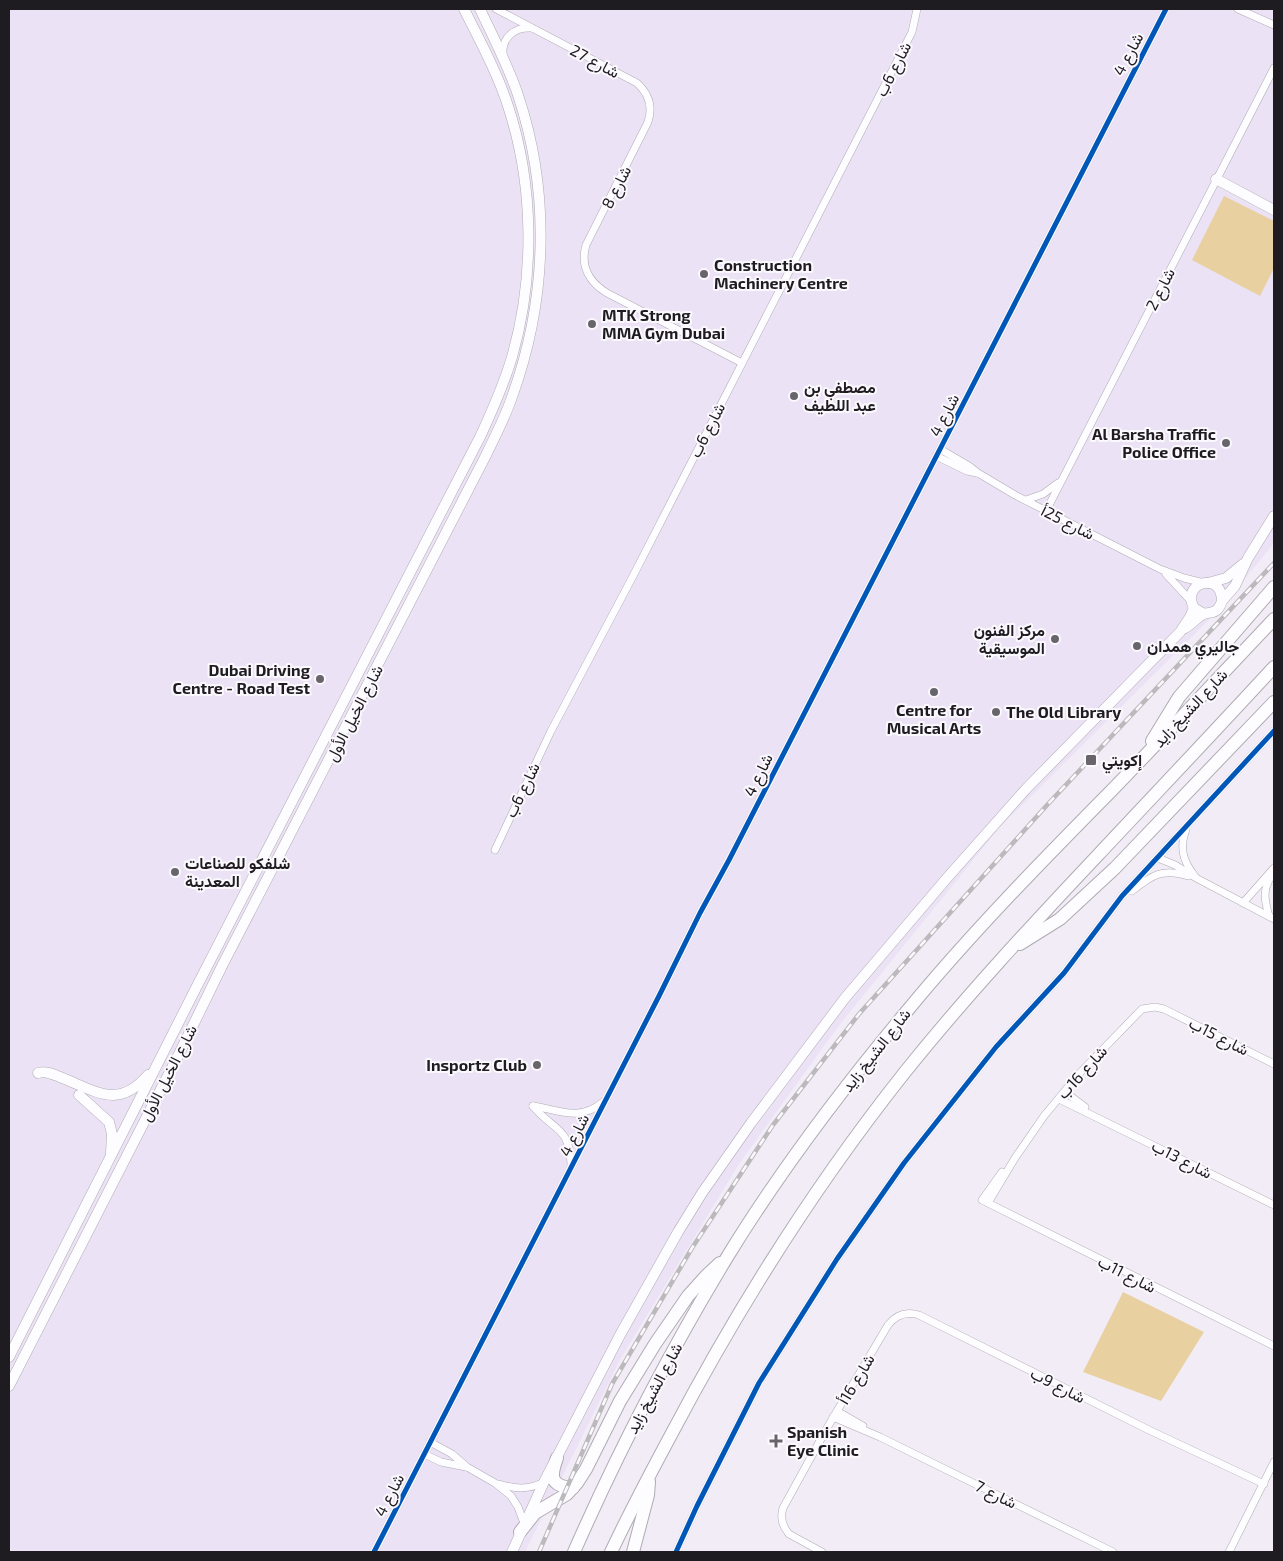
<svg xmlns="http://www.w3.org/2000/svg" width="1283" height="1561" font-family="'Exo 2',Vazirmatn,sans-serif">
	<style>
		.built { fill: #ece2f5 }
		.green { fill: #e8d0a1 }
		.lines { fill: none; stroke-linecap: round; stroke-linejoin: round }
		.street-casing { stroke: #afabb2; stroke-width: 8 }
		.secondary-casing { stroke: #afabb2; stroke-width: 11 }
		.highway-casing { stroke: #afabb2; stroke-width: 14 }
		.street { stroke: #fdfcfe; stroke-width: 7 }
		.secondary { stroke: #fdfcfe; stroke-width: 10 }
		.highway { stroke: #fdfcfe; stroke-width: 12 }
		.rail-casing { stroke: #bbb9bc; stroke-width: 4.5 }
		.rail { stroke: #fbf9fd; stroke-width: 2.5; stroke-dasharray: 8; stroke-linecap: butt }
		.cycleway-casing { stroke: #fbf9fd; stroke-width: 8 }
		.cycleway { stroke: #0057b8; stroke-width: 5 }
		.poi-dot { fill: #68646c; stroke: #fbf9fd; stroke-width: 2 }
		.labels { text-anchor: middle; stroke-width: 4; stroke-linejoin: round; paint-order: stroke }
		.street-label { font-size: 16px; fill: #1e1b21; stroke: #fbf9fd }
		.poi-label { font-size: 16px; font-weight: bold; fill: #1e1b21; stroke: #fbf9fd; text-anchor: start }
	</style>
	<rect width="100%" height="100%" fill="#f2ecf7"/>
	<polygon class="built" points="9,9 1274,9 1274,543 1223,606 1000,827 837,1028 739,1164 621,1358 525,1552 9,1552"/>
	<g class="green">
		<polygon points="1224,196 1274,221 1274,268 1260,296 1192,260"/>
		<polygon points="1123,1292 1204,1332 1161,1401 1083,1372"/>
	</g>
	<g class="lines">
		<g class="street-casing">
			<g id="street">
				<path d="M 496,9 L 637,83 C 649,94 653,107 648,122 L 586,245 C 580,266 589,282 607,293 L 742,363"/>
				<polyline points="1238,9 1274,25"/>
				<path d="M 503,54 C 502,37 515,27 531,28"/>
				<polyline points="940,449 969,466 978,473 1015,495 1160,569 1184,578 1204,583"/>
				<polyline points="936,456 967,471 977,473"/>
				<polyline points="1026,500 1043,494 1058,483"/>
				<polyline points="1046,511 1274,68"/>
				<polyline points="1166,574 1191,601"/>
				<path d="M 1186,830 C 1179,847 1183,861 1194,875"/>
				<polyline points="495,850 551,731 632,578 912,32 917,9"/>
				<polyline points="1158,858 1175,865 1198,879 1274,919"/>
				<path d="M 1132,891 C 1152,875 1162,868 1188,876"/>
				<polyline points="1243,903 1274,868"/>
				<path d="M 1269,916 C 1264,899 1262,887 1274,873"/>
				<polyline points="1065,1092 1085,1107"/>
				<polyline points="1059,1099 1274,1205"/>
				<path d="M 533,1106 C 559,1110 579,1122 603,1102"/>
				<path d="M 533,1106 C 553,1131 570,1126 571,1165"/>
				<polyline points="1002,1172 982,1200 1274,1346"/>
				<polyline points="988,1203 1015,1158 1044,1116 1078,1075 1142,1009 1155,1007 1164,1009 1274,1064"/>
				<polyline points="837,1411 863,1426"/>
				<polyline points="833,1417 880,1437 1113,1552"/>
				<polyline points="430,1442 452,1454 467,1467 495,1483 511,1496 518,1507 524,1523"/>
				<polyline points="424,1454 441,1462 466,1467"/>
				<path d="M 499,1484 C 515,1489 529,1490 544,1482"/>
				<polyline points="374,1552 659,996 700,913 729,860 1166,9"/>
				<polyline points="676,1552 697,1506 759,1383 837,1259 904,1163 996,1047 1064,973 1122,896 1274,731"/>
				<path d="M 822,1552 L 789,1534 C 782,1526 780,1518 783,1508 L 827,1428 L 888,1325 C 896,1315 906,1311 919,1315 L 1151,1431 L 1264,1484"/>
				<polyline points="1229,1552 1274,1462"/>
			</g>
		</g>
		<g class="secondary-casing">
			<g id="secondary">
				<polyline points="1216,179 1274,210"/>
				<polyline points="1208,583 1226,578 1243,564"/>
				<polyline points="1222,601 1235,586 1248,558 1274,516"/>
				<path d="M 1185,628 C 1191,625 1198,616 1204,614 C 1209,612 1213,614 1218,609 C 1221,605 1223,599 1221,594 C 1216,573 1181,584 1194,608 L 1204,614"/>
				<path d="M 38,1073 C 47,1071 52,1074 60,1077 C 96,1091 118,1110 148,1075"/>
				<polyline points="79,1095 109,1122 112,1134 111,1153"/>
				<path d="M 9,1357 L 198,984 L 481,435 C 493,409 504,384 512,357 C 535,277 534,185 508,106 C 497,72 480,41 464,9"/>
				<path d="M 9,1386 L 182,1048 L 222,966 L 482,463 C 493,441 504,420 512,397 C 547,300 551,194 518,95 C 508,65 493,37 480,9"/>
				<polyline points="512,1552 544,1482 620,1335 678,1232 702,1193 751,1123 845,998 947,878 1026,789 1180,632 1190,617 1194,608"/>
			</g>
		</g>
		<g class="highway-casing">
			<g id="highway">
				<polyline points="1152,741 1179,697 1274,587"/>
				<polyline points="1020,944 1060,919 1115,868 1274,702"/>
				<path d="M 557,1458 C 550,1477 550,1486 573,1488"/>
				<polyline points="520,1532 535,1513 567,1494 577,1483 586,1469 620,1401 655,1344 688,1296 706,1276 720,1263"/>
				<path d="M 574,1552 C 618,1452 669,1353 726,1259 C 779,1172 842,1089 907,1011 C 972,932 1044,859 1116,786 C 1169,731 1221,675 1274,619"/>
				<path d="M 611,1552 C 630,1512 651,1472 672,1433 C 739,1306 816,1184 905,1072 C 966,996 1032,925 1098,855 C 1157,792 1216,730 1274,667"/>
				<polyline points="633,1552 648,1495 649,1482"/>
			</g>
		</g>
		<use href="#street" class="street"/>
		<use href="#secondary" class="secondary"/>
		<use href="#highway" class="highway"/>
		<g class="rail-casing">
			<polyline id="rail" points="539,1552 612,1384 692,1248 773,1125 859,1014 1048,804 1274,563"/>
		</g>
		<use href="#rail" class="rail"/>
		<g class="cycleway-casing">
			<g id="cycleway">
				<polyline points="374,1552 659,996 700,913 729,860 1166,9"/>
				<polyline points="676,1552 697,1506 759,1383 837,1259 904,1163 996,1047 1064,973 1122,896 1274,731"/>
			</g>
		</g>
		<use href="#cycleway" class="cycleway"/>
	</g>
	<g class="poi-dot">
		<circle cx="704" cy="274" r="5"/>
		<circle cx="592" cy="324" r="5"/>
		<circle cx="794" cy="396" r="5"/>
		<circle cx="1226" cy="443" r="5"/>
		<circle cx="1055" cy="639" r="5"/>
		<circle cx="1137" cy="646" r="5"/>
		<circle cx="320" cy="679" r="5"/>
		<circle cx="934" cy="692" r="5"/>
		<circle cx="996" cy="712" r="5"/>
		<rect x="1085" y="754" width="12" height="12" rx="2.5"/>
		<circle cx="175" cy="872" r="5"/>
		<circle cx="537" cy="1065" r="5"/>
		<path d="M773.5 1433.5h5v5h5v5h-5v5h-5v-5h-5v-5h5z"/>
	</g>
	<g class="labels">
		<g class="street-label">
			<text transform="translate(1128 54) rotate(-62)" y="6">شارع 4</text>
			<text transform="translate(595 61) rotate(28)" y="6">شارع 27</text>
			<text transform="translate(893 69) rotate(-63)" y="6">شارع 6ب</text>
			<text transform="translate(616 187) rotate(-63)" y="6">شارع 8</text>
			<text transform="translate(1160 289) rotate(-63)" y="6">شارع 2</text>
			<text transform="translate(944 415) rotate(-63)" y="6">شارع 4</text>
			<text transform="translate(707 430) rotate(-63)" y="6">شارع 6ب</text>
			<text transform="translate(1068 522) rotate(27)" y="6">شارع 25أ</text>
			<text transform="translate(1190 708) rotate(-47)" y="6">شارع الشيخ زايد</text>
			<text transform="translate(354 713) rotate(-63)" y="6">شارع الخيل الأول</text>
			<text transform="translate(758 775) rotate(-64)" y="6">شارع 4</text>
			<text transform="translate(522 790) rotate(-64)" y="6">شارع 6ب</text>
			<text transform="translate(1219 1036) rotate(27)" y="6">شارع 15ب</text>
			<text transform="translate(876 1050) rotate(-52)" y="6">شارع الشيخ زايد</text>
			<text transform="translate(1082 1072) rotate(-48)" y="6">شارع 16ب</text>
			<text transform="translate(168 1073) rotate(-63)" y="6">شارع الخيل الأول</text>
			<text transform="translate(574 1135) rotate(-63)" y="6">شارع 4</text>
			<text transform="translate(1182 1159) rotate(27)" y="6">شارع 13ب</text>
			<text transform="translate(1127 1274) rotate(27)" y="6">شارع 11ب</text>
			<text transform="translate(856 1379) rotate(-59)" y="6">شارع 16أ</text>
			<text transform="translate(1058 1385) rotate(27)" y="6">شارع 9ب</text>
			<text transform="translate(654 1388) rotate(-62)" y="6">شارع الشيخ زايد</text>
			<text transform="translate(996 1494) rotate(26)" y="6">شارع 7</text>
			<text transform="translate(389 1495) rotate(-63)" y="6">شارع 4</text>
		</g>
		<g class="poi-label">
			<text x="714" y="271">Construction<tspan x="714" dy="18">Machinery Centre</tspan></text>
			<text x="602" y="321">MTK Strong<tspan x="602" dy="18">MMA Gym Dubai</tspan></text>
			<text x="804" y="393">مصطفي بن<tspan x="804" dy="18">عبد اللطيف</tspan></text>
			<text x="1216" y="440" text-anchor="end">Al Barsha Traffic<tspan x="1216" dy="18">Police Office</tspan></text>
			<text x="1045" y="636" text-anchor="end">مركز الفنون<tspan x="1045" dy="18">الموسيقية</tspan></text>
			<text x="1147" y="652">جاليري همدان</text>
			<text x="310" y="676" text-anchor="end">Dubai Driving<tspan x="310" dy="18">Centre - Road Test</tspan></text>
			<text x="934" y="716" text-anchor="middle">Centre for<tspan x="934" dy="18">Musical Arts</tspan></text>
			<text x="1006" y="718">The Old Library</text>
			<text x="1102" y="766">إكويتي</text>
			<text x="185" y="869">شلفكو للصناعات<tspan x="185" dy="18">المعدينة</tspan></text>
			<text x="527" y="1071" text-anchor="end">Insportz Club</text>
			<text x="787" y="1438">Spanish<tspan x="787" dy="18">Eye Clinic</tspan></text>
		</g>
	</g>
	<rect width="1283" height="1561" fill="none" stroke="#1e1b21" stroke-width="20"/>
</svg>
